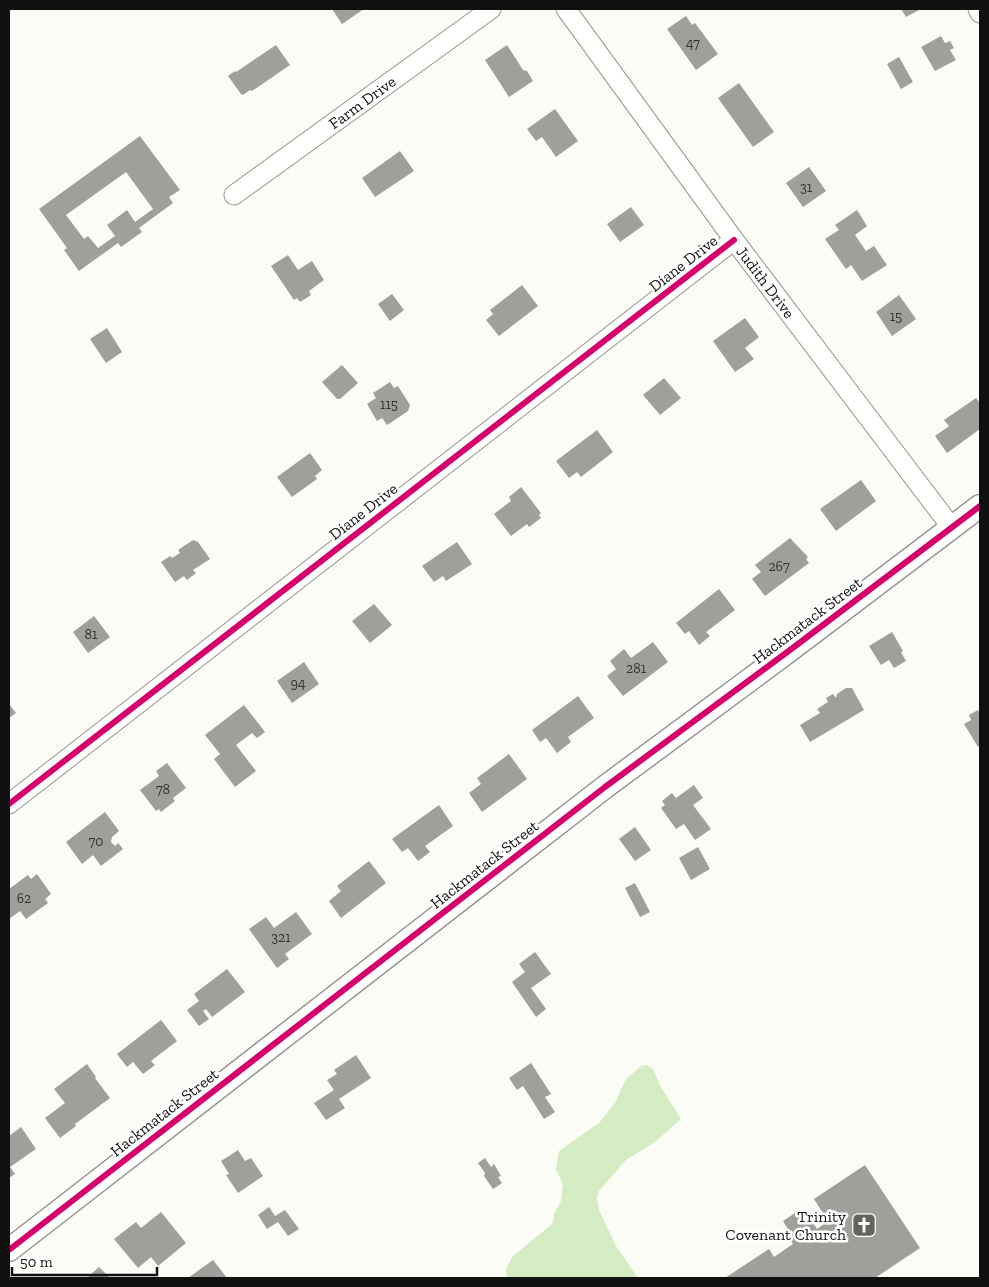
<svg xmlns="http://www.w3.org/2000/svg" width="989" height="1287" font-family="'Zilla Slab',serif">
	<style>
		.forest { fill: #d3ecc2 }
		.building { fill: #a09f9b; fill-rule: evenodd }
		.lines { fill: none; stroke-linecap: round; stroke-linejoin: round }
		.minor-casing { stroke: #969694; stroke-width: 21 }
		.tertiary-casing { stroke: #969694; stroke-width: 25 }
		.minor { stroke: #fffffe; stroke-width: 19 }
		.tertiary { stroke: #fffffe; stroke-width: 22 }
		.cycleway-casing { stroke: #fff; stroke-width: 9 }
		.cycleway { stroke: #d6006c; stroke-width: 6 }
		.labels { text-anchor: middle; stroke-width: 5; stroke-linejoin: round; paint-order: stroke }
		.number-label { font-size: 14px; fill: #343433 }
		.street-label { font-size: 16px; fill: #101010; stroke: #fff }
		.poi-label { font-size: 16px; fill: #101010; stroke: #fff; text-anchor: end }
	</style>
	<rect width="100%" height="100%" fill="#fcfcf6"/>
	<polygon class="forest" points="647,1065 653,1069 661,1087 681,1119 655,1142 626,1160 599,1191 597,1197 599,1210 616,1246 638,1278 507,1278 506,1269 512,1257 552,1224 555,1212 561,1201 563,1184 556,1170 559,1151 599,1123 615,1103 626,1079 641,1066"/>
	<g class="building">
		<polygon points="332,9 364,9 342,24"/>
		<polygon points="901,9 921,9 906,17"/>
		<polygon points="686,16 692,25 695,23 718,54 696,70 667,29"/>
		<polygon points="941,36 945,43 950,41 954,48 950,50 956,60 935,71 921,47"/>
		<polygon points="276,45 290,65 252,91 250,90 243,95 241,94 228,76 235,71 236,72"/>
		<polygon points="507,45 523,70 527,71 533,81 509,97 485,60"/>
		<polygon points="899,57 913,82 901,89 887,64"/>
		<polygon points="739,83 774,132 753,147 718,98"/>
		<polygon points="555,109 578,141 556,157 542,137 536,141 527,129"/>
		<path d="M 140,136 L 180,190 L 169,197 L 173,203 L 139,228 L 142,232 L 121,247 L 118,243 L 79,271 L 64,250 L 67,248 L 39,209 ZM 126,172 L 153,209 L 135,222 L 127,210 L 107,225 L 115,236 L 98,248 L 88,236 L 84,239 L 66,215 Z"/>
		<polygon points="400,151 414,171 375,197 362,178"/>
		<polygon points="809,167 826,191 803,207 786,183"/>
		<polygon points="631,207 644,225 620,242 607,224"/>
		<polygon points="857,210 867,226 855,235 866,251 874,246 887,265 862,281 851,265 846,269 825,239 839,230 835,225"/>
		<polygon points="288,255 298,270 312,261 324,280 309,291 311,295 300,302 297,298 294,300 271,266"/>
		<polygon points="522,285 538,306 499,336 486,320 493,314 490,310"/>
		<polygon points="392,294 404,310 390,321 378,304"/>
		<polygon points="899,295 916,319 892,336 876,312"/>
		<polygon points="745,318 759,337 745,348 754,359 735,372 713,341"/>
		<polygon points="107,328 122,352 106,363 90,339"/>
		<polygon points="342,365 358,383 340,399 337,399 322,382"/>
		<polygon points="664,378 681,398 660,415 643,395"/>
		<polygon points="390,382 394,388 398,386 410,405 408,411 387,425 382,418 377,421 367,404 376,398 373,393"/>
		<polygon points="976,398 980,403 980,429 947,453 935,436 949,426 944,420"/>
		<polygon points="597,430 613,452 581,477 577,472 569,478 556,461"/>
		<polygon points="310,453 322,470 315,476 317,479 292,497 277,477"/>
		<polygon points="861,480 876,501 836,531 820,509"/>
		<polygon points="521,487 541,513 539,515 541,518 529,527 527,524 511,536 494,514 511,501 509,497"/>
		<polygon points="790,538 808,557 806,559 809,563 765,596 752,579 761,572 755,565"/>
		<polygon points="193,540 198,542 210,559 193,570 196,573 187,580 184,576 175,582 161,562 170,556 172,558 180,553 178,550"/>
		<polygon points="457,542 472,564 446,581 443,576 434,582 422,566"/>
		<polygon points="719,589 735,610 706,632 710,636 699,645 689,631 685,634 676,623"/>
		<polygon points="374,604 392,625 370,643 352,621"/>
		<polygon points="94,616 110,637 88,653 73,632"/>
		<polygon points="892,632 903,651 901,652 906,661 894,668 889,660 881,665 869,646"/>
		<polygon points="653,642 668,662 623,696 607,676 616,669 610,661 624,649 631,658"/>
		<polygon points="304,662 319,684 292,703 277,681"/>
		<polygon points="846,688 852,688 864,710 810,742 800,725 820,713 817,709 828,702 826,698 833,694 836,698 837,694"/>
		<polygon points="578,696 594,718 568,737 571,742 557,753 546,738 540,742 532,730"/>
		<polygon points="9,704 16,713 9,718"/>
		<polygon points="244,705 265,732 257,738 252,733 236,745 256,771 235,787 214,759 220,754 205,735"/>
		<polygon points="978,710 980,714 980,745 978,747 964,724 971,720 969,715"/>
		<polygon points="509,754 527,779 482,812 469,793 481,784 477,778"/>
		<polygon points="167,763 186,788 173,798 175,801 161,812 159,809 156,811 140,790 159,776 156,771"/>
		<polygon points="694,785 703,798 693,805 711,829 695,840 684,824 676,829 661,808 665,805 662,801 672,793 676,798"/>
		<polygon points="439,805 453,826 425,846 430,852 418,861 408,848 402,852 392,839"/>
		<polygon points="105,812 119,831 112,837 111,842 115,846 118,843 123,849 101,866 93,855 82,864 66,842"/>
		<polygon points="635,827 651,850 635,861 619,839"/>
		<polygon points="698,847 710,869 691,880 679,858"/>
		<polygon points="369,861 386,883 341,918 329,901 341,891 337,886"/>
		<polygon points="37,874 51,894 45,899 48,903 26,919 20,911 9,919 9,889 28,875 31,879"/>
		<polygon points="635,883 650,912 640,917 625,888"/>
		<polygon points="296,912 312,934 285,954 289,959 277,968 249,929 266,917 274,928"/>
		<polygon points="535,952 551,974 531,988 546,1009 536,1017 512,982 525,972 519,964"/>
		<polygon points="227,969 245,992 212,1017 206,1009 203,1011 209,1019 199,1026 187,1010 199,1001 194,994"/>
		<polygon points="161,1020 177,1041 151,1061 155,1065 143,1074 133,1062 127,1067 117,1054"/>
		<polygon points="356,1055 371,1078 339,1099 345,1108 326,1120 314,1103 334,1090 327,1080 337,1074 334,1070"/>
		<polygon points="531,1063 551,1094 545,1097 555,1112 544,1119 523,1086 517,1090 509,1078"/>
		<polygon points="87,1064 96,1077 95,1078 110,1098 75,1124 76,1126 60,1138 45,1118 65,1103 54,1089"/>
		<polygon points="21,1127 36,1149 10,1167 15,1174 9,1178 9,1136"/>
		<polygon points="238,1150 245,1161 251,1158 263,1176 238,1193 226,1175 229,1174 221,1161"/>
		<polygon points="485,1158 491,1167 494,1164 501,1176 498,1177 502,1183 493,1189 484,1176 485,1173 478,1163"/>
		<polygon points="865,1165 920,1248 875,1278 725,1278 769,1249 774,1257 793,1244 786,1234 789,1231 783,1221 798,1211 806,1221 810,1218 817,1229 828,1221 814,1199"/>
		<polygon points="269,1207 275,1216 285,1210 299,1229 288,1236 278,1222 267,1229 258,1215"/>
		<polygon points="161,1212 186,1243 158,1266 151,1257 138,1268 114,1239 136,1222 141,1228"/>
		<polygon points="213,1260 227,1278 188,1278"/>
		<polygon points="99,1267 110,1278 87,1278"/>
	</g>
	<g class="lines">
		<g class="minor-casing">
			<g id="minor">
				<polyline points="566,9 734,240 952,528"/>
				<polyline points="978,9 980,13"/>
				<polyline points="234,195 491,9"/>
				<polyline points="9,804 734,240"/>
			</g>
		</g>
		<g class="tertiary-casing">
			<polyline id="tertiary" points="9,1250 605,787 794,647 980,506"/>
		</g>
		<use href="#minor" class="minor"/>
		<use href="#tertiary" class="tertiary"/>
		<g class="cycleway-casing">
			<g id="cycleway">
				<polyline points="9,804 734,240"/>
				<polyline points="9,1250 605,787 794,647 980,506"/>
			</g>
		</g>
		<use href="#cycleway" class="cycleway"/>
	</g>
	<defs>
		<g id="church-square" transform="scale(1.25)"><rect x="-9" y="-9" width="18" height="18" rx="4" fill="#636360" stroke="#fff"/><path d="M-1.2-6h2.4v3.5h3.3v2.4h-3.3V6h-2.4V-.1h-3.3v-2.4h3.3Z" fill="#fff"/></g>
	</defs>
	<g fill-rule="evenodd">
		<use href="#church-square" x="864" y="1225"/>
	</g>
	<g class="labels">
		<g class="number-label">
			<text x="693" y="48">47</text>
			<text x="806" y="192">31</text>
			<text x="896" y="321">15</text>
			<text x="389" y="409">115</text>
			<text x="779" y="571">267</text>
			<text x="91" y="639">81</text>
			<text x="636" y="673">281</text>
			<text x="298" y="688">94</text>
			<text x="163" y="794">78</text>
			<text x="96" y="846">70</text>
			<text x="24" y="903">62</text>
			<text x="281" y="942">321</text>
		</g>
		<g class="street-label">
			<text transform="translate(362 102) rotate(-36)" y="6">Farm Drive</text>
			<text transform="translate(683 263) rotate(-38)" y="6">Diane Drive</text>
			<text transform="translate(766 282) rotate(53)" y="6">Judith Drive</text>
			<text transform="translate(363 511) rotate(-38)" y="6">Diane Drive</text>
			<text transform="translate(807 620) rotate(-37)" y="6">Hackmatack Street</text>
			<text transform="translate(484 864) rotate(-38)" y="6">Hackmatack Street</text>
			<text transform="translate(164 1112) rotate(-38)" y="6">Hackmatack Street</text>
		</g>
		<g class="poi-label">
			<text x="846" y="1222">Trinity<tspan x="846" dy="18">Covenant Church</tspan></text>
		</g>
	</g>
	<rect width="989" height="1287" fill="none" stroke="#101010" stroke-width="20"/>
	<path d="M12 1267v8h145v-8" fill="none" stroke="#101010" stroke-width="2.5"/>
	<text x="20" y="1267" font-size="15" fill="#101010" stroke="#ffffff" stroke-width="4" paint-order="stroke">50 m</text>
</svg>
